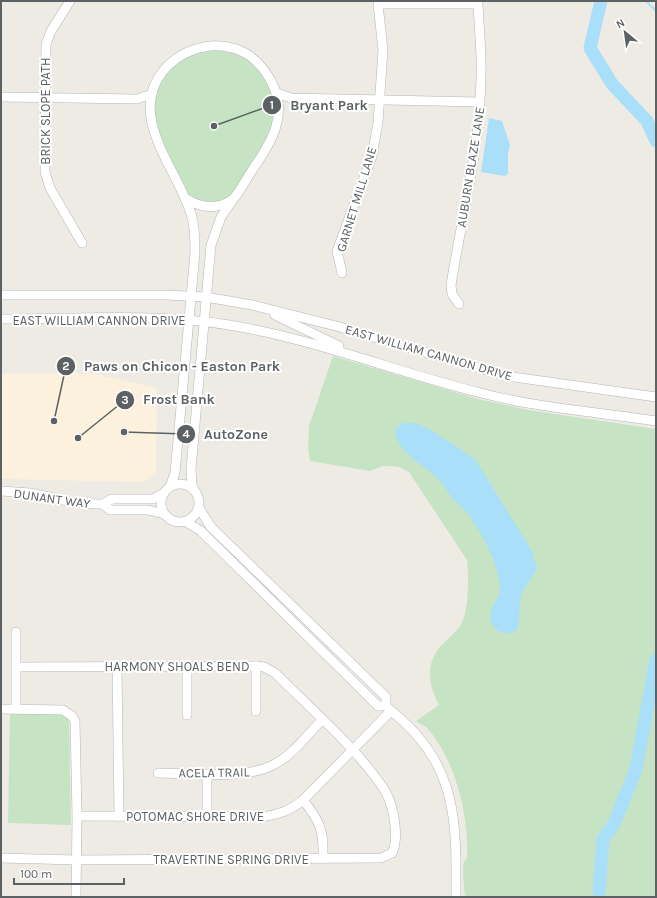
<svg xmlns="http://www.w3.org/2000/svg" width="657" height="898" font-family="Karla,sans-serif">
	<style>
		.commercial { fill: #fbf1dc }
		.green { fill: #c6e4c3 }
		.water { fill: #aadff9 }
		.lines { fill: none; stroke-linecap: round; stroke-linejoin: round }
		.stream { stroke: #aadff9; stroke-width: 2 }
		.river { stroke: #aadff9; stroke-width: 13 }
		.minor-casing { stroke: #b2b5b9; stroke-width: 10 }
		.minor { stroke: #fff; stroke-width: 9 }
		.labels { text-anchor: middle; stroke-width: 4; stroke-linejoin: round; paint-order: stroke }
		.street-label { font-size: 13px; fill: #5c6164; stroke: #fff }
		.leader { fill: none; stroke: #5c6164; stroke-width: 1.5 }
		.callout-dot { fill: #5c6164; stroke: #fff; stroke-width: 1.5 }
		.mark-label { font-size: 12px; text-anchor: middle; font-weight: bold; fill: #fff }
		.callout-label { font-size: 14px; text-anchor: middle; font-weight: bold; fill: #5c6164; stroke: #fff; stroke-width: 4; stroke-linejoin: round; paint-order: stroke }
	</style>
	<rect width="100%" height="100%" fill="#eeebe5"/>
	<polygon class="commercial" points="91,373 157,388 156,472 144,482 1,479 1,374"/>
	<g class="green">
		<polygon points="202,50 228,50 250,61 270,85 276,115 268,137 246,176 231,195 220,202 197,202 185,194 153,119 157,87 167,72 183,58"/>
		<path d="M 333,356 L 478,399 L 528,410 L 656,429 L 656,896 L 468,897 L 465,895 C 464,891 462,866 464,862 C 465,860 467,859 467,857 C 469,815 455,758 426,727 C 423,725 419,723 416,721 L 439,705 C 430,688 425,668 437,651 C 443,642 454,635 460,626 C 469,614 469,575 467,560 L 409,472 L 399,467 L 389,466 L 383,466 L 370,471 L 310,461 L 308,448 L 309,426 Z"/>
		<polygon points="10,713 60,713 69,720 71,825 8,823"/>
	</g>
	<g class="water">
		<polygon points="489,118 502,121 510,145 508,154 508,174 505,176 481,172"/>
		<path d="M 402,423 L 415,423 L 429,429 L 475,459 L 532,551 L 537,569 C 532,578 524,587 521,596 C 518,607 521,619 517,630 C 504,639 487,628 491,612 C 492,605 500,597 500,590 C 501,583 495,564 493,558 C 486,543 477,526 467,513 C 463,507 456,503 452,498 C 448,492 444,486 440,481 C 425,464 397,454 395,430 Z"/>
	</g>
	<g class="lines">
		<polyline class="stream" points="646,1 656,11"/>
		<g class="river">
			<polyline points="601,1 590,48 612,84 647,121 656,141"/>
			<polyline points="599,892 603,839 614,824 636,769 656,660"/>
		</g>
		<g class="minor-casing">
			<g id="minor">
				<polyline points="70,1 51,31 46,44 45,172 50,188 82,243"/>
				<polyline points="277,93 291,98 480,102"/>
				<polyline points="1,97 137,99 152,94"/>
				<path d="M 342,273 L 337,251 L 372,156 L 378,122 L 383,50 L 378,4 L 478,4 C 479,28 482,53 481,77 C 480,147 462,216 451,285 L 452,294 L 459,304"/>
				<polyline points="1,295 166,295 206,297 252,305 336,326 506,376 656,397"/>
				<polyline points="275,315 339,346"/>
				<path d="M 1,319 C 76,319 154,313 229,325 C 315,339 396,372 481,393 C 538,408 598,412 656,421"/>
				<circle cx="180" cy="503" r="19"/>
				<path d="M 170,487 L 175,473 L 195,253 C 195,241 195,228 192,217 C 179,170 126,118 163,71 C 173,59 188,50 204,47 C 218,44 238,47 250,56 C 259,63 266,71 271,81 C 290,115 270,144 251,172 C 246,179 237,198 230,201 C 215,210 199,207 185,198"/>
				<polyline points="194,490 192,485 191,469 211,245 221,217 232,201"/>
				<polyline points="1,491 30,493 72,502 96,504 103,504 112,499 153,499 164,493"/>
				<polyline points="103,504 110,510 148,510 164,514"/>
				<path d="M 199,508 L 211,527 L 386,697 L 386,706 C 397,716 410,726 419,738 C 459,784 456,840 456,897"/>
				<polyline points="186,522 201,531 378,706 386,706"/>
				<polyline points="117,666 119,816"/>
				<polyline points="256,666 256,711"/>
				<polyline points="1,709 63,710 72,716 75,721 77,816 76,897"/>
				<polyline points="16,709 16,632"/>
				<polyline points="187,715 187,666"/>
				<path d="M 158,773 C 191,773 244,780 273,765 C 292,756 307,735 322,720"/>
				<path d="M 303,800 C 320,821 324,831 323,858"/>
				<path d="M 77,816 L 260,817 C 277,815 290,811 303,800 L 391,711"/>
				<polyline points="207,816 207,774"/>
				<path d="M 1,858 L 76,860 L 381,858 L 392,853 C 400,837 393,803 384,789 C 354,745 312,710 275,673 L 264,667 L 256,666 L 16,667"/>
			</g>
		</g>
		<use href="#minor" class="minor"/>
	</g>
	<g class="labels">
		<g class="street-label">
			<text transform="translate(45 111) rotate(-90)" y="5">BRICK SLOPE PATH</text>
			<text transform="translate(470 167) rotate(-81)" y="5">AUBURN BLAZE LANE</text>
			<text transform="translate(356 199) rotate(-73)" y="5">GARNET MILL LANE</text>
			<text x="99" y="325">EAST WILLIAM CANNON DRIVE</text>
			<text transform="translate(429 352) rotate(16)" y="5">EAST WILLIAM CANNON DRIVE</text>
			<text transform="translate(52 498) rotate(8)" y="5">DUNANT WAY</text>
			<text x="177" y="671">HARMONY SHOALS BEND</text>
			<text transform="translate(214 772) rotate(-1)" y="5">ACELA TRAIL</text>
			<text x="195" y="821">POTOMAC SHORE DRIVE</text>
			<text x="231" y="864">TRAVERTINE SPRING DRIVE</text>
		</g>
	</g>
	<path class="leader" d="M214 126L272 105M54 421L66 366M78 438L125 400M124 432L186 434"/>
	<g class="callout-dot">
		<circle cx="214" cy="126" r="4"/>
		<circle cx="54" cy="421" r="4"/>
		<circle cx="78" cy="438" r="4"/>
		<circle cx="124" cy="432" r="4"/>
		<circle cx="272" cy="105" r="10"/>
		<circle cx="66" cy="366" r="10"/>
		<circle cx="125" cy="400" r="10"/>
		<circle cx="186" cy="434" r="10"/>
	</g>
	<g class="mark-label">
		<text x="272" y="109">1</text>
		<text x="66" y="370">2</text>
		<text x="125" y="404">3</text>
		<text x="186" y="438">4</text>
	</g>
	<g class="callout-label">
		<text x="329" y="110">Bryant Park</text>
		<text x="182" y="371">Paws on Chicon - Easton Park</text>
		<text x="179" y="404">Frost Bank</text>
		<text x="236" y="439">AutoZone</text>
	</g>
	<rect width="657" height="898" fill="none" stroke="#5c6164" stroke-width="4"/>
	<g transform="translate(625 32) rotate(331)" stroke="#ffffff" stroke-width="3" paint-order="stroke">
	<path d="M0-3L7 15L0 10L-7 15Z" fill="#5c6164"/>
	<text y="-6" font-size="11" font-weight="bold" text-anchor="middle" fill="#5c6164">N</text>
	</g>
	<path d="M14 878v6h110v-6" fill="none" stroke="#5c6164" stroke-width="2"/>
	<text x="20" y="878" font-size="12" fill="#5c6164" stroke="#ffffff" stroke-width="3" paint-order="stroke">100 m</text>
</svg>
